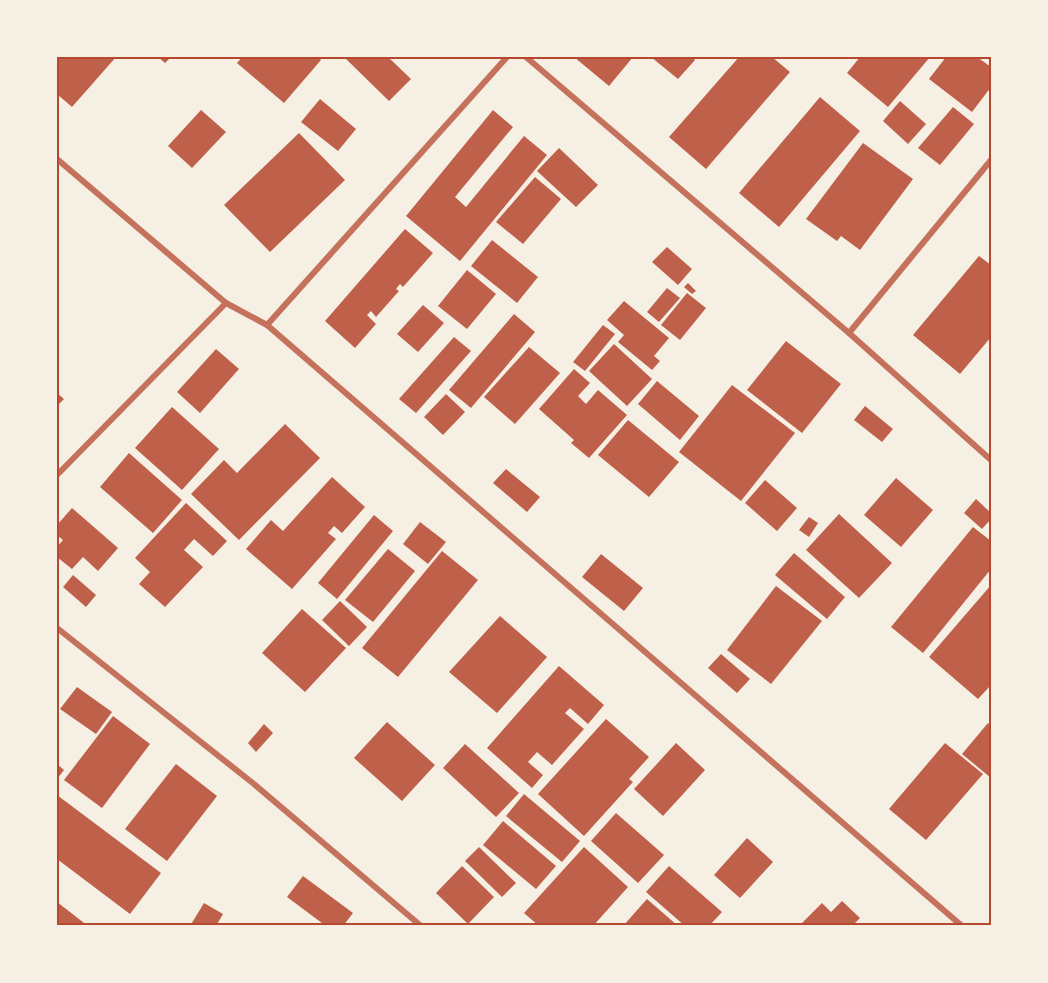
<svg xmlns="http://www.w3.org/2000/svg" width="1048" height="983" font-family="'Exo 2',sans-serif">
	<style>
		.building { fill: #bf614a }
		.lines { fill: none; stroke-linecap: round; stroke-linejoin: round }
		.minor { stroke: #c5725c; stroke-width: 6 }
		.neatline { fill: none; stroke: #b5482f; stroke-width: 2 }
	</style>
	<rect width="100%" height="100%" fill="#f6efe4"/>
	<g class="building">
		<polygon points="57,57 116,57 72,107 57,94"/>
		<polygon points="158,57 171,57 165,63"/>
		<polygon points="242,57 318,57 321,60 284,103 237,63"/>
		<polygon points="344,57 388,57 411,79 389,101"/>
		<polygon points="574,57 633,57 609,86"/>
		<polygon points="651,57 692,57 695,60 678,79"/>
		<polygon points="739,57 772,57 790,72 706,169 669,137"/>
		<polygon points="860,57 930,57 888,107 847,73"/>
		<polygon points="946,57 977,57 991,67 991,87 972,112 929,79"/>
		<polygon points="820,97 860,131 779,227 739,193"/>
		<polygon points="320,99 356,129 338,151 301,122"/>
		<polygon points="900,101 926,124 908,144 883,121"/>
		<polygon points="953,107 974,124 940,165 918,148"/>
		<polygon points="201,110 226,132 192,168 168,146"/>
		<polygon points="493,110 513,127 455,197 466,207 524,136 547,155 460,261 406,216"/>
		<polygon points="299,133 345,180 270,252 224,205"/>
		<polygon points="863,143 913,179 860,250 841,236 837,241 806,219"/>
		<polygon points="559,148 598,185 576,207 537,171"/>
		<polygon points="535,177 561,199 523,244 496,222"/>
		<polygon points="405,229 433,253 403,287 400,284 396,289 399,291 376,317 371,311 367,315 376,324 355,348 325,321"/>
		<polygon points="492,240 538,277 517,303 471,266"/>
		<polygon points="667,247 692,269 678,285 652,262"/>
		<polygon points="979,256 991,265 991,337 960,374 913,335"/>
		<polygon points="467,270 496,294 467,329 438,306"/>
		<polygon points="688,283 696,291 692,294 684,287"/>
		<polygon points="667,288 680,298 659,322 647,312"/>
		<polygon points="687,293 706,308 680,340 661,325"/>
		<polygon points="624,301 669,338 654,356 660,361 652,370 618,342 624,335 607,320"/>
		<polygon points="423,305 444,323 418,352 397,334"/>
		<polygon points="514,314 535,332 471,408 449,390"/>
		<polygon points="603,325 615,334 585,371 573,362"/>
		<polygon points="454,337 471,351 416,413 399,399"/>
		<polygon points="786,341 841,384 802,433 747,390"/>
		<polygon points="614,344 652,379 627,406 589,371"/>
		<polygon points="529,347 560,373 515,424 484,397"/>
		<polygon points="216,349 239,369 200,413 177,392"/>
		<polygon points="574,369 590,383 578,396 586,404 598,390 627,415 589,458 571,443 574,440 539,409"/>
		<polygon points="657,381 699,416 680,440 638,404"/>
		<polygon points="732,385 795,433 741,501 679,452"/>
		<polygon points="57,393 64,399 57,406"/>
		<polygon points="446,394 465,412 443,435 424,417"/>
		<polygon points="865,406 893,429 882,442 854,420"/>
		<polygon points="172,407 219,449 182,490 135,448"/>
		<polygon points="628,420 679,462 649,497 598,455"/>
		<polygon points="285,424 320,458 239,540 191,494 224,460 237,473"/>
		<polygon points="129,453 182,500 153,533 100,487"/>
		<polygon points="506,469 540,497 527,512 493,483"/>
		<polygon points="332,477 365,507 342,533 334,526 328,533 336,539 292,589 246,549 271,520 283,531"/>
		<polygon points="896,478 933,510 901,547 864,515"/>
		<polygon points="765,480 797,508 777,531 745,503"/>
		<polygon points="976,499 991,513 991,519 982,529 964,513"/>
		<polygon points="186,503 227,541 213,556 194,539 184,550 203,567 165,607 139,584 150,572 135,558"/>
		<polygon points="72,508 118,548 98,571 83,557 72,569 57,557 57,547 63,540 57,535 57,525"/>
		<polygon points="839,514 892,563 859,598 806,550"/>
		<polygon points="374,515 393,531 337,599 318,583"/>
		<polygon points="809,517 818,523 809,537 799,530"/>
		<polygon points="420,522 446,542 428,564 403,544"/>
		<polygon points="973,527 991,541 991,569 923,653 891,627"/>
		<polygon points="388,549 415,571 373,622 345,600"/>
		<polygon points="442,551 478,580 398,677 362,648"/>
		<polygon points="794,553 845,597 827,619 775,575"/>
		<polygon points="601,554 643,588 624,611 582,577"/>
		<polygon points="73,575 96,595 86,607 63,587"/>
		<polygon points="991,585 991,685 978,699 929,657"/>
		<polygon points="776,586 822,621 771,684 727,650"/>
		<polygon points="340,601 367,627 349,646 322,620"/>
		<polygon points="302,609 346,648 305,692 262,653"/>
		<polygon points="500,616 547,657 497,713 449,672"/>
		<polygon points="721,654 750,679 737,693 708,668"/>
		<polygon points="559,666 604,705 588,724 570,708 565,713 584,729 552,765 537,752 528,762 543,775 532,788 487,748"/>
		<polygon points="77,687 112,712 96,734 60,709"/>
		<polygon points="113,716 150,744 102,808 64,780"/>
		<polygon points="606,719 649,757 629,779 633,782 584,836 538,794"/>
		<polygon points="387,722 435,765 402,801 354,758"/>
		<polygon points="988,723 991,726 991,778 962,754"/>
		<polygon points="264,724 273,733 256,752 248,743"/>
		<polygon points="676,743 705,770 663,816 634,789"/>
		<polygon points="945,743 983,774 926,840 889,809"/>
		<polygon points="465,744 519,793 496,817 443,768"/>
		<polygon points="57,764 64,770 57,779"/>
		<polygon points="176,764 217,796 167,861 125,829"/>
		<polygon points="524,794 580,841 562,862 506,816"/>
		<polygon points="57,795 161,873 130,914 57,859"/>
		<polygon points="616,813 664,855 638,883 591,841"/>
		<polygon points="503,821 556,866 536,889 483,845"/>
		<polygon points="747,838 773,862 740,898 714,875"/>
		<polygon points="479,847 516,883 502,897 465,861"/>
		<polygon points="584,847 628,887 593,926 539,926 524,913"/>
		<polygon points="462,866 494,897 468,924 436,893"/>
		<polygon points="669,866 722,912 709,926 685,926 646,892"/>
		<polygon points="303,876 353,913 343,926 326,926 287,897"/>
		<polygon points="647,899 678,926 623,926"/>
		<polygon points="842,901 860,918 852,926 805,926 802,923 822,903 831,912"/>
		<polygon points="57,902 88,926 57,926"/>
		<polygon points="204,903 223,914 216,926 190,926"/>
	</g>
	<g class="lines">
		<g class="minor">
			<polyline points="526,57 849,333 991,460"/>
			<polyline points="57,159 226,303 267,325 962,926"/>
			<polyline points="267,325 507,57"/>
			<polyline points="849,333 991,160"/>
			<polyline points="57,475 226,303"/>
			<polyline points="57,628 254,784 421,926"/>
		</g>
	</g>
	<rect width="1048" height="983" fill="none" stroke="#f6efe4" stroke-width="117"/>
	<rect x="58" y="58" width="932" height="866" class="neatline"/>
</svg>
